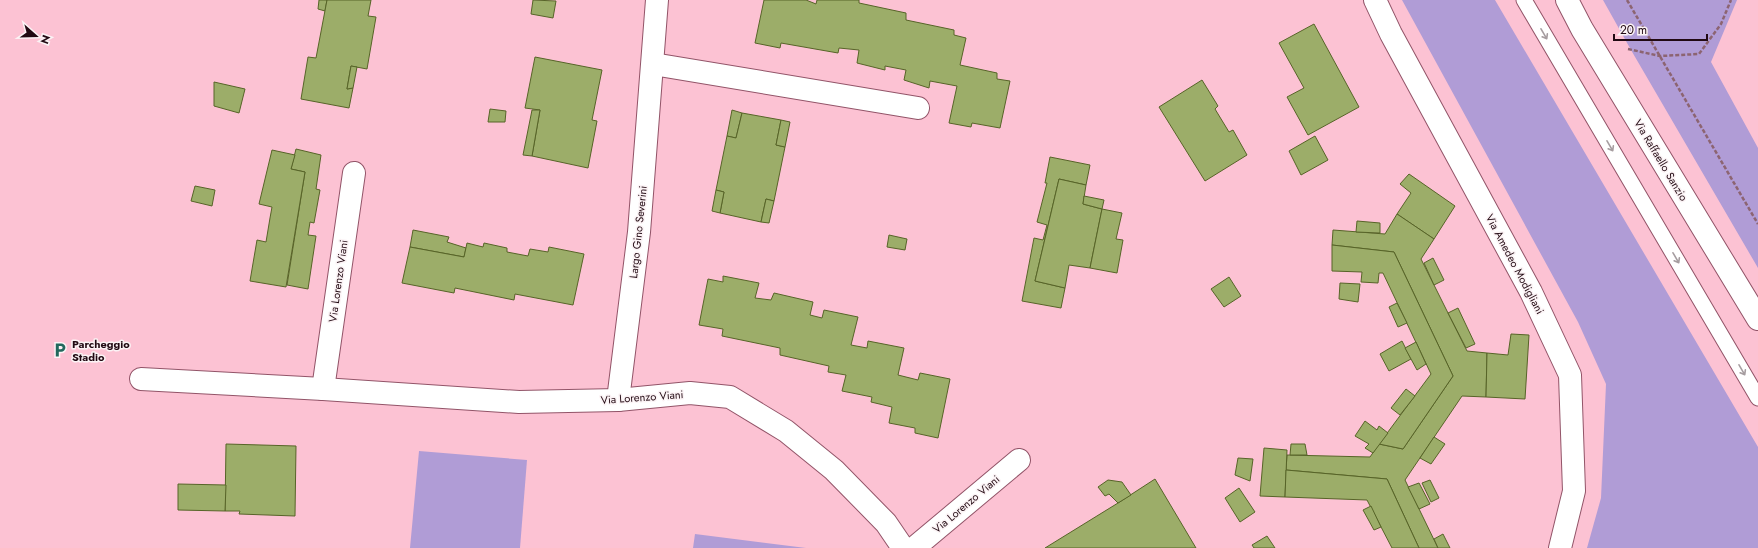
<svg xmlns="http://www.w3.org/2000/svg" width="1758" height="548" font-family="Jost,sans-serif">
	<style>
		.green { fill: #b09cd6 }
		.building { fill: #9cad69; stroke: #576428 }
		.lines { fill: none; stroke-linecap: round; stroke-linejoin: round }
		.service-casing { stroke: #925468; stroke-width: 17 }
		.minor-casing { stroke: #925468; stroke-width: 24 }
		.secondary-casing { stroke: #925468; stroke-width: 24 }
		.path { stroke: #8c6471; stroke-width: 2.5; stroke-dasharray: 4 2; stroke-linecap: butt }
		.service { stroke: #fff; stroke-width: 15 }
		.minor { stroke: #fff; stroke-width: 22 }
		.secondary { stroke: #fff; stroke-width: 22 }
		.oneway { stroke: #a69da0 }
		.labels { text-anchor: middle; stroke-width: 3; stroke-linejoin: round; paint-order: stroke }
		.street-label { font-size: 11px; fill: #210912; stroke: #fbf3f5 }
		.poi-label { font-size: 11px; font-weight: bold; fill: #210912; stroke: #fbf3f5; text-anchor: start }
	</style>
	<rect width="100%" height="100%" fill="#fcc2d3"/>
	<g class="green">
		<polygon points="1402,0 1495,0 1758,447 1758,548 1587,548 1601,498 1606,384 1578,322"/>
		<polygon points="1603,0 1737,0 1711,62 1758,148 1758,268 1631,50"/>
		<polygon points="419,451 527,460 520,548 410,548"/>
		<polygon points="695,534 806,548 693,548"/>
	</g>
	<g class="building">
		<polygon points="319,0 327,0 325,11 318,9"/>
		<polygon points="327,0 371,0 368,16 376,17 367,69 351,66 347,89 353,88 349,108 301,99 308,57 316,58"/>
		<polygon points="533,0 556,1 553,18 531,14"/>
		<polygon points="764,0 806,0 816,4 817,0 859,0 859,3 906,13 906,20 954,30 954,35 966,38 960,65 997,73 997,79 1010,81 1000,128 972,123 971,127 949,123 957,86 930,81 929,88 904,80 906,70 885,66 885,70 857,63 859,50 839,48 838,53 781,43 780,48 755,43"/>
		<polygon points="1314,24 1359,107 1308,135 1287,97 1304,88 1279,43"/>
		<polygon points="535,57 602,70 592,120 597,121 588,168 532,156 540,110 525,108"/>
		<polygon points="351,66 357,67 353,88 347,89"/>
		<polygon points="1202,80 1218,106 1215,109 1229,132 1233,130 1247,155 1205,181 1159,107"/>
		<polygon points="214,82 245,89 239,113 214,106"/>
		<polygon points="490,109 506,111 505,122 488,122"/>
		<polygon points="532,110 540,110 532,156 523,155"/>
		<polygon points="732,110 742,113 736,138 727,136"/>
		<polygon points="742,113 781,120 776,145 785,147 774,201 766,199 761,222 720,213 724,192 716,190 727,136 736,138"/>
		<polygon points="781,120 790,122 785,147 776,145"/>
		<polygon points="1315,136 1328,160 1301,175 1289,151"/>
		<polygon points="296,149 321,155 316,189 320,190 314,223 310,222 308,235 316,236 308,289 287,285 305,172 291,169"/>
		<polygon points="272,150 295,155 291,169 305,172 286,287 250,281 257,240 266,242 270,218 272,207 259,204"/>
		<polygon points="1050,157 1090,165 1086,185 1059,179 1035,281 1065,288 1061,308 1022,301 1034,238 1043,240 1047,225 1037,222 1047,183 1045,183"/>
		<polygon points="1409,174 1455,206 1434,239 1397,214 1411,193 1400,184"/>
		<polygon points="1059,179 1086,185 1083,204 1102,209 1090,268 1069,265 1065,288 1035,281"/>
		<polygon points="195,186 215,190 212,206 191,201"/>
		<polygon points="716,190 724,192 720,213 712,211"/>
		<polygon points="1084,196 1104,200 1102,209 1083,204"/>
		<polygon points="766,199 774,201 769,223 761,222"/>
		<polygon points="1102,209 1122,213 1116,239 1123,240 1117,273 1090,268"/>
		<polygon points="1397,214 1434,239 1421,259 1467,351 1487,353 1486,397 1462,396 1405,480 1438,548 1419,548 1387,479 1286,470 1287,455 1370,457 1379,444 1403,449 1453,376 1394,252 1332,245 1333,230 1385,234"/>
		<polygon points="1357,221 1380,223 1380,233 1356,232"/>
		<polygon points="413,230 449,237 447,242 466,248 464,257 410,247"/>
		<polygon points="889,235 907,239 905,250 887,247"/>
		<polygon points="467,243 483,247 484,243 507,248 507,252 528,256 530,249 548,252 549,247 584,254 573,305 515,294 514,300 455,288 454,293 402,283 410,247 464,257"/>
		<polygon points="1332,245 1394,252 1453,376 1403,449 1379,444 1431,374 1383,273 1379,273 1378,283 1361,282 1362,272 1332,271"/>
		<polygon points="1433,258 1444,280 1434,285 1424,263"/>
		<polygon points="723,276 759,283 755,298 771,300 774,293 813,302 810,315 822,318 824,310 858,317 851,345 867,348 868,341 904,348 898,375 918,380 920,373 950,379 938,438 915,433 915,428 889,423 892,407 871,402 872,397 842,391 846,375 828,372 829,366 780,355 780,348 722,336 723,329 699,325 708,279 723,282"/>
		<polygon points="1229,277 1241,296 1224,307 1211,289"/>
		<polygon points="1340,283 1360,284 1358,302 1339,299"/>
		<polygon points="1397,303 1407,323 1398,327 1389,307"/>
		<polygon points="1458,308 1475,344 1466,348 1448,313"/>
		<polygon points="1511,334 1529,335 1525,399 1486,397 1487,353 1508,355"/>
		<polygon points="1402,341 1411,359 1389,371 1380,354"/>
		<polygon points="1416,342 1426,364 1417,370 1405,348"/>
		<polygon points="1406,389 1415,396 1400,415 1391,408"/>
		<polygon points="1365,421 1377,430 1379,426 1388,433 1373,453 1365,448 1369,444 1355,436"/>
		<polygon points="1434,437 1445,444 1431,464 1420,458"/>
		<polygon points="226,444 296,446 295,516 239,514 240,511 225,511"/>
		<polygon points="1291,444 1305,444 1307,455 1290,455"/>
		<polygon points="1264,448 1287,450 1285,497 1260,496"/>
		<polygon points="1238,458 1253,459 1250,481 1235,475"/>
		<polygon points="1286,470 1387,479 1419,548 1392,548 1367,500 1285,497"/>
		<polygon points="1155,479 1196,548 1045,548 1118,503"/>
		<polygon points="1108,480 1122,482 1131,495 1118,503 1109,494 1105,496 1098,487"/>
		<polygon points="1430,480 1439,498 1431,502 1422,483"/>
		<polygon points="1419,483 1430,504 1419,509 1408,487"/>
		<polygon points="178,484 226,485 225,511 178,510"/>
		<polygon points="1239,488 1255,512 1240,522 1225,498"/>
		<polygon points="1371,506 1381,527 1374,530 1363,510"/>
		<polygon points="1443,534 1450,548 1438,548 1434,539"/>
		<polygon points="1267,536 1275,548 1254,548 1252,545"/>
	</g>
	<g class="lines">
		<g class="service-casing">
			<polyline id="service" points="1524,0 1758,398"/>
		</g>
		<g class="minor-casing">
			<g id="minor">
				<polyline points="1375,0 1391,34 1531,292 1570,375 1574,491 1560,548"/>
				<polyline points="653,64 918,108"/>
				<polyline points="141,379 323,389 519,402 618,400 690,393 730,397 786,431 834,470 886,523 903,548"/>
				<polyline points="323,389 354,173"/>
				<polyline points="618,400 639,232 657,0"/>
				<polyline points="914,548 1019,460"/>
			</g>
		</g>
		<g class="secondary-casing">
			<polyline id="secondary" points="1567,0 1582,29 1758,319"/>
		</g>
		<g class="path">
			<polyline points="1627,0 1758,224"/>
			<polyline points="1628,49 1660,56 1699,54 1721,24 1731,0"/>
		</g>
		<use href="#service" class="service"/>
		<use href="#minor" class="minor"/>
		<use href="#secondary" class="secondary"/>
	</g>
	<defs><path id="oneway-shaft" d="M-6 0H5M1.5-3L5.5 0L1.5 3" fill="none" stroke-width="1.6" stroke-linecap="round" stroke-linejoin="round"/></defs>
	<g class="oneway">
		<use href="#oneway-shaft" transform="translate(1544 34) rotate(60)"/>
		<use href="#oneway-shaft" transform="translate(1610 146) rotate(60)"/>
		<use href="#oneway-shaft" transform="translate(1676 258) rotate(60)"/>
		<use href="#oneway-shaft" transform="translate(1742 370) rotate(60)"/>
	</g>
	<defs>
		<g id="parking-bare" transform="scale(1.2)"><path d="M-3.5-5.5H1a3.5 3.5 0 0 1 0 7H-1V5.5H-3.5ZM-1-3.4V-.6H.8a1.4 1.4 0 0 0 0-2.8Z" fill="#22685d" stroke="#fbf3f5" stroke-width="2.5" paint-order="stroke"/></g>
	</defs>
	<g fill-rule="evenodd">
		<use href="#parking-bare" x="60" y="350"/>
	</g>
	<g class="labels">
		<g class="street-label">
			<text transform="translate(1661 160) rotate(59)" y="4">Via Raffaello Sanzio</text>
			<text transform="translate(638 232) rotate(-84)" y="4">Largo Gino Severini</text>
			<text transform="translate(1515 264) rotate(62)" y="4">Via Amedeo Modigliani</text>
			<text transform="translate(338 281) rotate(-82)" y="4">Via Lorenzo Viani</text>
			<text transform="translate(642 397) rotate(-4)" y="4">Via Lorenzo Viani</text>
			<text transform="translate(966 504) rotate(-40)" y="4">Via Lorenzo Viani</text>
		</g>
		<g class="poi-label">
			<text x="72" y="348">Parcheggio<tspan x="72" dy="13">Stadio</tspan></text>
		</g>
	</g>
	<g transform="translate(36 36) rotate(110)" stroke="#fbf3f5" stroke-width="3" paint-order="stroke">
	<path d="M0-3L7 15L0 10L-7 15Z" fill="#210912"/>
	<text y="-6" font-size="11" font-weight="bold" text-anchor="middle" fill="#210912">N</text>
	</g>
	<path d="M1614 34v6h93v-6" fill="none" stroke="#210912" stroke-width="2"/>
	<text x="1620" y="34" font-size="12" fill="#210912" stroke="#fbf3f5" stroke-width="3" paint-order="stroke">20 m</text>
</svg>
